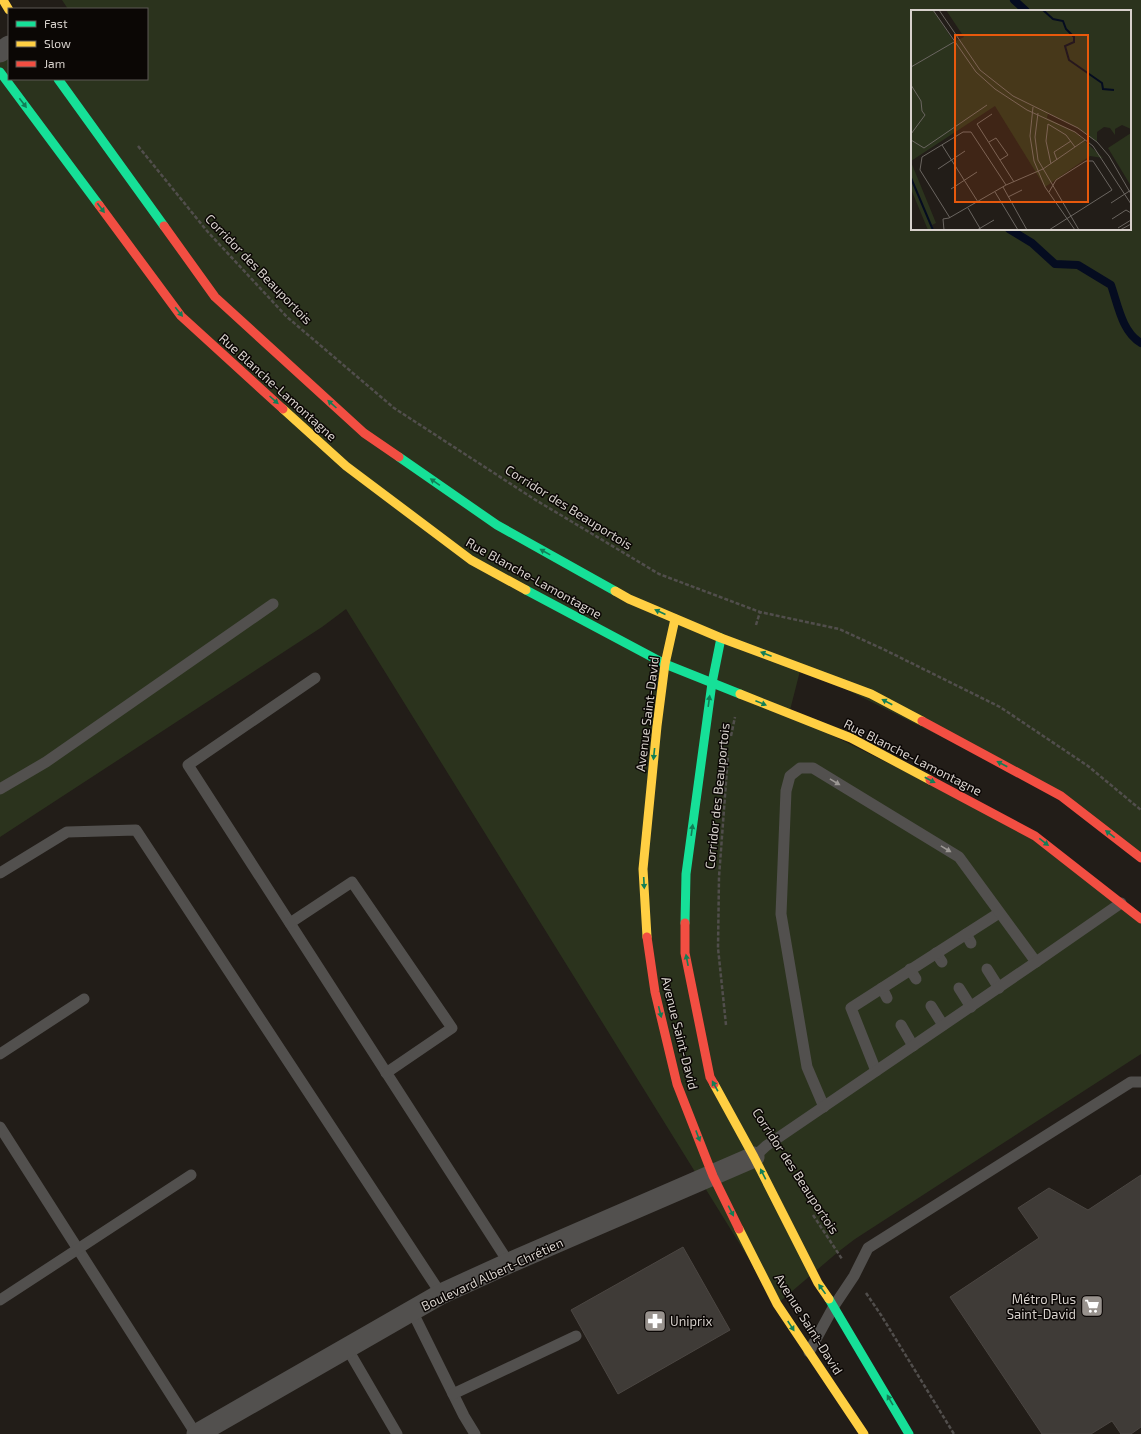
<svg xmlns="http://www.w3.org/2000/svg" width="1141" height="1434" font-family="'Exo 2',sans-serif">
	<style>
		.green { fill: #2b331d; fill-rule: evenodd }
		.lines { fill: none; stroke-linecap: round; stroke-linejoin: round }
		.stream { stroke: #050c20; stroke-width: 8 }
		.building { fill: #3f3b37; stroke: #4b4642 }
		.path { stroke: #514e4c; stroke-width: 2.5; stroke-dasharray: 4 2; stroke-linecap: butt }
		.lane { stroke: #52504e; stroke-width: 11 }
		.street { stroke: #52504e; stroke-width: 21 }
		.fast { stroke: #16e098; stroke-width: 9 }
		.slow { stroke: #ffcf43; stroke-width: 9 }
		.jam { stroke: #f24e42; stroke-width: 9 }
		.oneway { fill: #117e56 }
		.oneway2 { fill: #9b9793 }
		.labels { text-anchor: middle; stroke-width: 3; stroke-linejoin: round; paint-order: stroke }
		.street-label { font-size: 13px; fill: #d7d1cc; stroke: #0b0705 }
		.poi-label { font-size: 13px; fill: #d7d1cc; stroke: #0b0705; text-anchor: end }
		.inset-river { fill: none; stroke: #050c20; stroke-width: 2 }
		.inset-road { fill: none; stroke: #6a6560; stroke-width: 1 }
		.view { fill: #e8590c; fill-opacity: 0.15; stroke: #e8590c; stroke-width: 2 }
		.inset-edge { fill: none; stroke: #d7d1cc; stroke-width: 2 }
	</style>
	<rect width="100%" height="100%" fill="#221d18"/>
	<path class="green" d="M 62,0 L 1141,0 L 1141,858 L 1061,796 L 801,667 L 789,714 L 1035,836 L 1141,919 L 1141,1054 L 855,1239 L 838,1252 L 777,1304 L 346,609 L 322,627 L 0,837 L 0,52 L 9,46 L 9,79 L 147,79 L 147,9 L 68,9 ZM 912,11 L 1130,11 L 1130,229 L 912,229 Z"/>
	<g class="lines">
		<g class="stream">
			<polyline points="1014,0 1026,11"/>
			<path d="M 1009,229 L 1032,243 L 1055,264 L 1078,265 L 1111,285 C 1118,305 1122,332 1141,343"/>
		</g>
	</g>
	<g class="building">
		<polygon points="1141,1175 1141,1427 1131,1434 1121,1434 1112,1421 1091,1434 1042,1434 950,1297 1039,1238 1018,1208 1049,1188 1088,1210"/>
		<polygon points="683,1247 730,1330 618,1394 571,1310"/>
	</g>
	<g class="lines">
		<g class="path">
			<polyline points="138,146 207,231 287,317 394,408 534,499 659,574 760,612 839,629 883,649 1000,707 1088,766 1141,810"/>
			<polyline points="756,625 760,612"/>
			<polyline points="731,736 735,717"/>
			<polyline points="726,1025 718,948 719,877 728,755"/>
			<polyline points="813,1215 842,1259"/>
			<polyline points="866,1293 881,1315 954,1434"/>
		</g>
		<g class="lane">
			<polyline points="315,678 188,765 509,1263"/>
			<polyline points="0,789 46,762 273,604"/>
			<polyline points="0,873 67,832 136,830 441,1294"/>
			<polyline points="290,923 352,882 452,1028 386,1073"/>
			<polyline points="966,934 971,943"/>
			<polyline points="936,953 942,962"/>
			<polyline points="910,969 916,979"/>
			<polyline points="987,969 999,988"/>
			<polyline points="882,988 887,998"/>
			<polyline points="959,988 971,1007"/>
			<polyline points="931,1006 943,1025"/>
			<polyline points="901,1025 913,1046"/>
			<polyline points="0,1054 84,999"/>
			<polyline points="876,1071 851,1008 999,913"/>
			<polyline points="824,1107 807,1067 781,914 786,791 790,776 800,768 813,768 959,857 1036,962"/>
			<polyline points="0,1127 196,1434"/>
			<polyline points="754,1157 766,1146 1036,962 1121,903"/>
			<polyline points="0,1300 191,1175"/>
			<polyline points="412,1311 464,1416 475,1434"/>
			<polyline points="347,1348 397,1434"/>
			<polyline points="809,1352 834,1306 854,1276 868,1248 1131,1082 1141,1082"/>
			<polyline points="453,1394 576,1336"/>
		</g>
		<g class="street">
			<polyline points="0,52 9,46"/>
			<polyline points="197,1434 441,1294 509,1263 754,1157"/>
		</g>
		<g class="fast">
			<polyline points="0,72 99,205"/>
			<polyline points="58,79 164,226"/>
			<polyline points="399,457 497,525 615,591"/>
			<polyline points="526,590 665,664 740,694"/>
			<polyline points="685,923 686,874 712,683 721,638"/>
			<polyline points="829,1299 909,1434"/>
		</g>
		<g class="slow">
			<polyline points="3,0 9,10"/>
			<polyline points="283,409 346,466 471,560 526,590"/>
			<polyline points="615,591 629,599 721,638 871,694 922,721"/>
			<polyline points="740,694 851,738 930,780"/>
			<polyline points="647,937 643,869 657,726 665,664 675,619"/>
			<polyline points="714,1084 754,1157 818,1283 829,1299"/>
			<polyline points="739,1229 777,1304 864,1434"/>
		</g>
		<g class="jam">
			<polyline points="99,205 181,316 283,409"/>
			<polyline points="164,226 215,297 364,433 399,457"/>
			<polyline points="922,721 1061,796 1141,858"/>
			<polyline points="930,780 1035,836 1141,919"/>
			<polyline points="685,923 685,953 710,1077 714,1084"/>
			<polyline points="647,937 655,992 677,1084 713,1176 739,1229"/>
		</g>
	</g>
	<defs><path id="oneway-solid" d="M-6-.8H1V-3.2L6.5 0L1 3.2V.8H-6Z"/></defs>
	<g class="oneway">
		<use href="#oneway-solid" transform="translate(23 103) rotate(53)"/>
		<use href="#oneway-solid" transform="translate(101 208) rotate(53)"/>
		<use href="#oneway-solid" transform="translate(179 312) rotate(51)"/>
		<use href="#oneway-solid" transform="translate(274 400) rotate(42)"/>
		<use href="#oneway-solid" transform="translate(332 404) rotate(-138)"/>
		<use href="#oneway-solid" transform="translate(435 482) rotate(-145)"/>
		<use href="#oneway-solid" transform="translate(545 552) rotate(-151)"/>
		<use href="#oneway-solid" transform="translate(660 612) rotate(-156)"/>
		<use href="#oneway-solid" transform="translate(766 654) rotate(-159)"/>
		<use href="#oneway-solid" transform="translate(709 701) rotate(-82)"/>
		<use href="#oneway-solid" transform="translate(887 702) rotate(-152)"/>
		<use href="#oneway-solid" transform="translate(761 703) rotate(22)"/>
		<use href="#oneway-solid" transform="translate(654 754) rotate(96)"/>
		<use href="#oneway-solid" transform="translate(1002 764) rotate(-152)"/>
		<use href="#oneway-solid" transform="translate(930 780) rotate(28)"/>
		<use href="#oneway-solid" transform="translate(692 830) rotate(-82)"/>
		<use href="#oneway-solid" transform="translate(1110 834) rotate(-142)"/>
		<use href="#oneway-solid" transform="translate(1044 842) rotate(38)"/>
		<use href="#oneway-solid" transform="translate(644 883) rotate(87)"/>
		<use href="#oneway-solid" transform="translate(687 960) rotate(-101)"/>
		<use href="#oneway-solid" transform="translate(660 1012) rotate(76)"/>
		<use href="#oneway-solid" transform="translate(715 1086) rotate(-119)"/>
		<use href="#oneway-solid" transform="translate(698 1136) rotate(69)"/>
		<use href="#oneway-solid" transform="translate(763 1174) rotate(-117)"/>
		<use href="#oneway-solid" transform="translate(731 1211) rotate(63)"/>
		<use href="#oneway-solid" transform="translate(822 1289) rotate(-126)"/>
		<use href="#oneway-solid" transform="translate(791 1326) rotate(57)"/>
		<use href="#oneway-solid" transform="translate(890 1400) rotate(-120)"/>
	</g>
	<g class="oneway2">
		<use href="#oneway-solid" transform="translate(835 782) rotate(31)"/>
		<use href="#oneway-solid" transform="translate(946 849) rotate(31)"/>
	</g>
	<defs>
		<g id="supermarket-square" transform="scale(1.15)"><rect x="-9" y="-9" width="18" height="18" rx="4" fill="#98928d" stroke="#0b0705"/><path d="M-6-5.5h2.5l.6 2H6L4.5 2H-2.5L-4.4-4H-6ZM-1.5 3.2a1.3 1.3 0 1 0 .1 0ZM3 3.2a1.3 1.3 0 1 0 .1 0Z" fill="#fff"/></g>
		<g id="pharmacy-square" transform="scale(1.15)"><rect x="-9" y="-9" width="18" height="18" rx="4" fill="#98928d" stroke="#0b0705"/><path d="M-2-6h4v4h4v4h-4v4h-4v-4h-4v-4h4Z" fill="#fff"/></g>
	</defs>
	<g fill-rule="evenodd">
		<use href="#supermarket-square" x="1092" y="1306"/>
		<use href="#pharmacy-square" x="655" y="1321"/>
	</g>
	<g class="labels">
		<g class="street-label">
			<text transform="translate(259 269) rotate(46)" y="5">Corridor des Beauportois</text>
			<text transform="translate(278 387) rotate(42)" y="5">Rue Blanche-Lamontagne</text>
			<text transform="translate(569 507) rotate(32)" y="5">Corridor des Beauportois</text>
			<text transform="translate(534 578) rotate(29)" y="5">Rue Blanche-Lamontagne</text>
			<text transform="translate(647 714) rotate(-83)" y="5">Avenue Saint-David</text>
			<text transform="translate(913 757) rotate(27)" y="5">Rue Blanche-Lamontagne</text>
			<text transform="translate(717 796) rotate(-84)" y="5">Corridor des Beauportois</text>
			<text transform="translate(680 1033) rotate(76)" y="5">Avenue Saint-David</text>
			<text transform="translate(796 1171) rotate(57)" y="5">Corridor des Beauportois</text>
			<text transform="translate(492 1274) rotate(-25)" y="5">Boulevard Albert-Chrétien</text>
			<text transform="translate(809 1324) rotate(58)" y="5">Avenue Saint-David</text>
		</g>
		<g class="poi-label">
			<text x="1076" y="1304">Métro Plus<tspan x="1076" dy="15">Saint-David</tspan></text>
			<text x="670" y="1326" text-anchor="start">Uniprix</text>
		</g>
	</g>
	<g transform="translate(911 10)">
		<rect width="220" height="220" fill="#221d18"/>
		<path d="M 0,0 L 22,0 L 43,32 L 53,27 L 35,0 L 220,0 L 220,119 L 211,115 L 204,119 L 204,125 L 199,118 L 193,117 L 186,122 L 186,132 L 167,118 L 137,103 L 136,108 L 164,122 L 192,148 L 179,146 L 134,177 L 84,96 L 0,151 ZM 220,123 L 220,176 L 197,138 ZM 0,152 L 25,213 L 21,215 L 23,220 L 17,220 L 0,179 Z" fill="#2b331d"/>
		<path class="inset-river" d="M 132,0 L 142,9 L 152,11 L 155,19 L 163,27 L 163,32 L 154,36 L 158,50 L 191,73 L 192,79 L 203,80M 0,168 L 22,220"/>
		<path class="inset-road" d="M 22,0 L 65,62 L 84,79 L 116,100 L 164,122 L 182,136 L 220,194M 28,0 L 69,60 L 102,86 L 167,118 L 186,132 L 198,146 L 220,184M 0,57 L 43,32M 0,75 L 10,91 L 11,101 L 14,105 L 0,124M 122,97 L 119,126 L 123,151 L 134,177 L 164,220M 127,103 L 124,127 L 127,150 L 168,220M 81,104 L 66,114 L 103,172M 0,130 L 13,138 L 76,95M 78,132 L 85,128 L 97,145 L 89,150M 31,135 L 67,192M 146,150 L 143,142 L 160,131M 140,154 L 135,131 L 137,114 L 155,125 L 164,137M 27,159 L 54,141M 92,177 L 116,220M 40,179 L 66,162M 84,182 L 107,220M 138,182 L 145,170 L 175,151 L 182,151 L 201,180 L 138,220M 97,187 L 111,180M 200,193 L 220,180M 57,198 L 70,220M 39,208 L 9,160 L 11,147 L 52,122 L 60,122 L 95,175M 201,209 L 215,200 L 220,203M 207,218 L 220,210M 33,220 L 32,209 L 38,208 L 95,175 L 132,159 L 174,130M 66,220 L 83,210M 209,220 L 220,214"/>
		<path class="view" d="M 44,25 L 177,25 L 177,192 L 44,192 Z"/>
		<rect width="220" height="220" class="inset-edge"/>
	</g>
	<rect x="8" y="8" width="140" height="72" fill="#0b0705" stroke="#5d5855"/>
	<rect x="16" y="21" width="20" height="6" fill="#16e098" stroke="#5d5855"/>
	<text x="44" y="28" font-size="12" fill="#d7d1cc">Fast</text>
	<rect x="16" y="41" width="20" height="6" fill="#ffcf43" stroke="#5d5855"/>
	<text x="44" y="48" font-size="12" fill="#d7d1cc">Slow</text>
	<rect x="16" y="61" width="20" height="6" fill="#f24e42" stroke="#5d5855"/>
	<text x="44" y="68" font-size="12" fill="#d7d1cc">Jam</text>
</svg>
